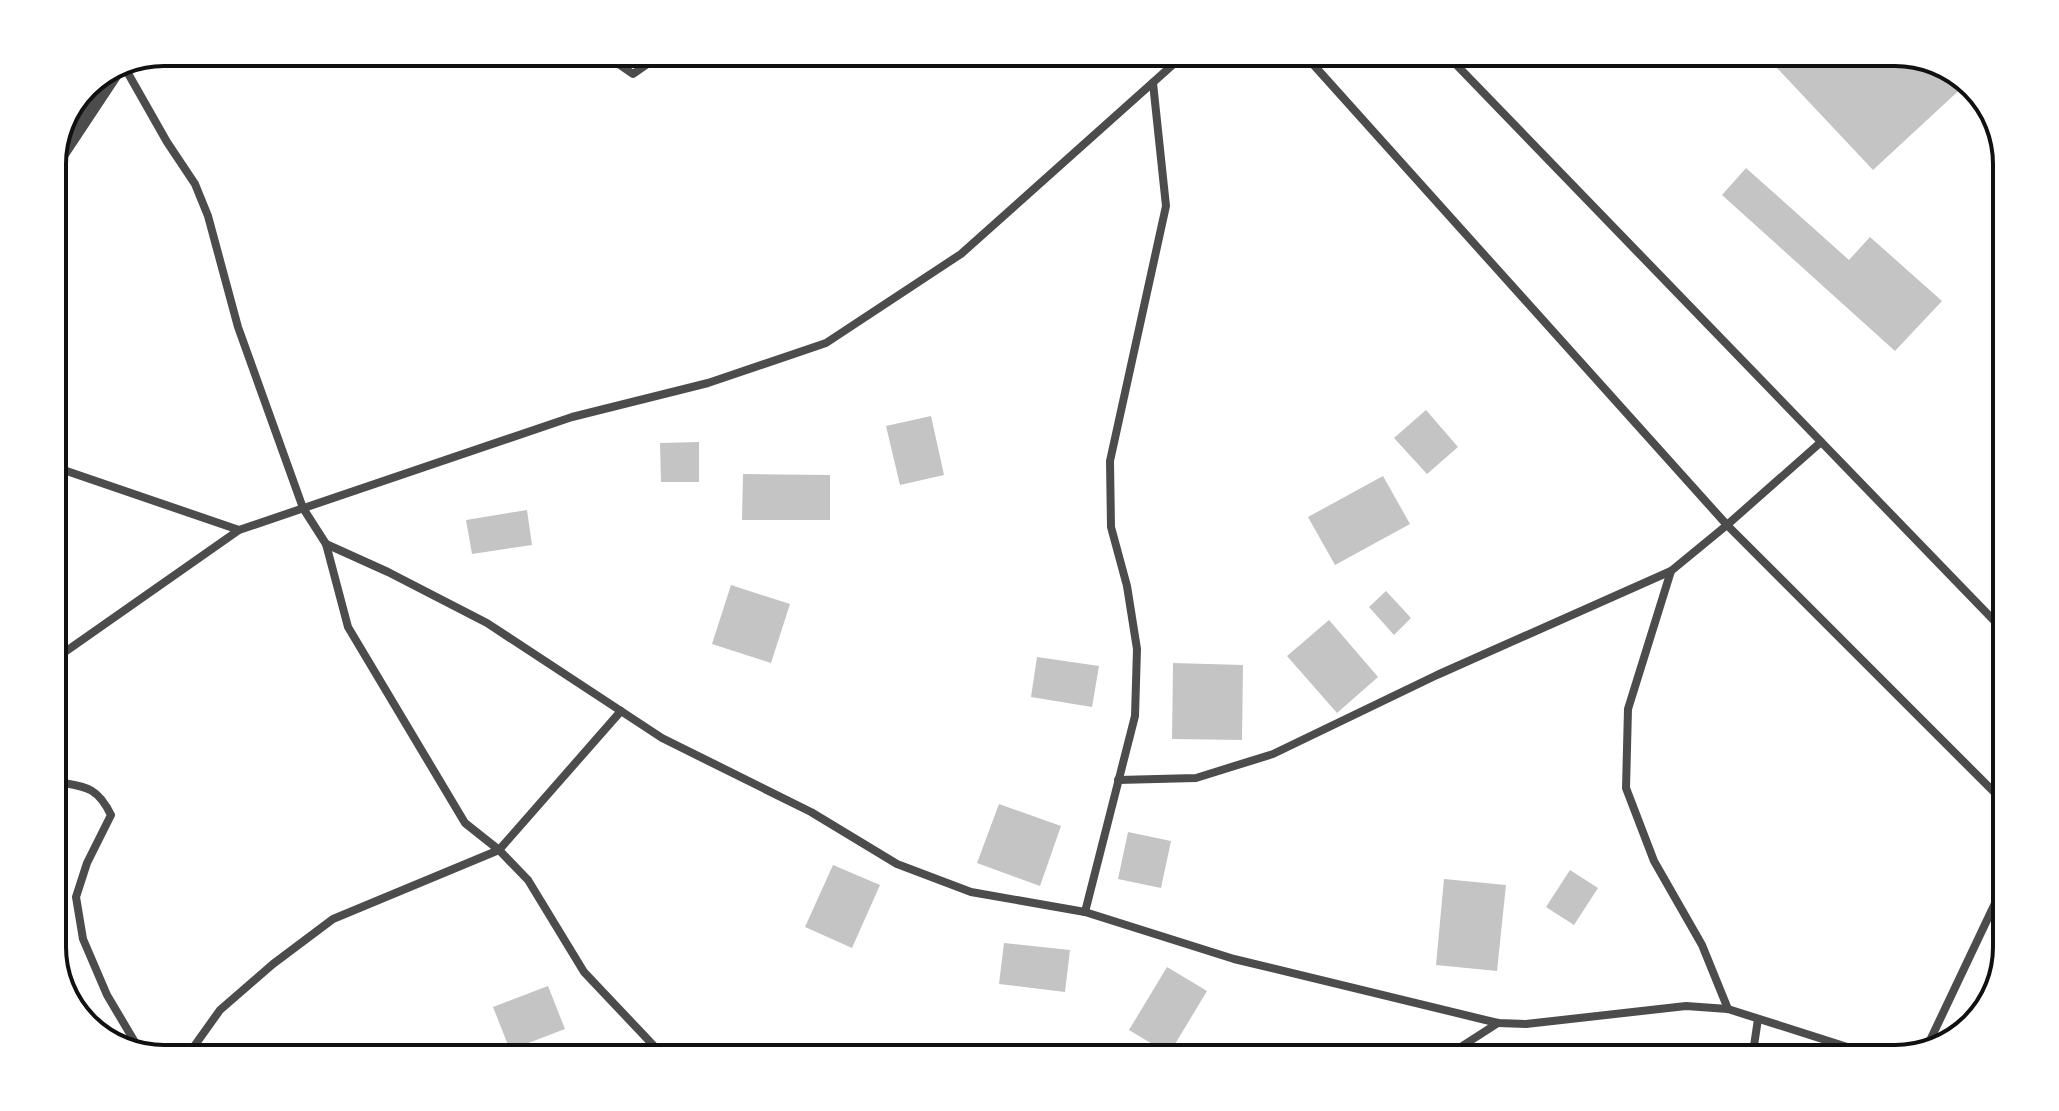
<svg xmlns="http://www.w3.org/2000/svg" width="2059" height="1111" font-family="Cabin,sans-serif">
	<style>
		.building { fill: #c4c4c4 }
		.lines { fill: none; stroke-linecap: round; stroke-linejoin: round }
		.minor { stroke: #4c4c4c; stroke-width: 8 }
		.tertiary { stroke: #4c4c4c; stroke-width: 14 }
		.rim { fill: none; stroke: #111; stroke-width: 4 }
	</style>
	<rect width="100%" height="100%" fill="#fff"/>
	<g class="building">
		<polygon points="1762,52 1895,52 1945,64 1967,83 1873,170"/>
		<polygon points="1746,168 1849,260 1870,237 1942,301 1895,351 1722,195"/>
		<polygon points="1426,410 1458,447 1427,474 1394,438"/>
		<polygon points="931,416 944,475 900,485 886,426"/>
		<polygon points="699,442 699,482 661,482 660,443"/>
		<polygon points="743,474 830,475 830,520 742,520"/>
		<polygon points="1383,476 1410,524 1335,565 1308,517"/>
		<polygon points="527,510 532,545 472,554 466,520"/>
		<polygon points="731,585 790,604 771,663 712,644"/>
		<polygon points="1386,591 1411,618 1394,635 1369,607"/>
		<polygon points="1329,620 1378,677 1337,713 1287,656"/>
		<polygon points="1037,657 1099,666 1092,707 1031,697"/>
		<polygon points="1173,663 1243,665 1242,740 1172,739"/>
		<polygon points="999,804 1061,826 1040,886 977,863"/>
		<polygon points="1128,832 1171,841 1161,888 1118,879"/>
		<polygon points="833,865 880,885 852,948 805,927"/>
		<polygon points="1570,870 1598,888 1574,925 1546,907"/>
		<polygon points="1444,879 1506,885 1497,971 1436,965"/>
		<polygon points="1004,943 1070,950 1065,992 999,984"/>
		<polygon points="1167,967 1207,991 1169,1054 1129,1030"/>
		<polygon points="548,986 565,1029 510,1050 493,1007"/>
	</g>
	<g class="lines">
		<g class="minor">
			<polyline points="611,52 617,63 633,74 646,65 655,52"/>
			<polyline points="1302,52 1727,525 2007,805"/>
			<polyline points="1444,52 2007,634"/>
			<polyline points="125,68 167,142 195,184 208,216 238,327 303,508 326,544 388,572 487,623 662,738 811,812 897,864 971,892 1085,912 1234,959 1498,1023 1526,1024 1686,1006 1728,1009 1885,1059"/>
			<polyline points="52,466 239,530"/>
			<polyline points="326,544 348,627 465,823 499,850 528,880 584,972 654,1046 669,1059"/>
			<polyline points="1671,571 1628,709 1626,788 1654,861 1702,945 1728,1009"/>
			<polyline points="52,661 239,530 572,417 708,383 826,343 961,254 1187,52"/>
			<polyline points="1118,780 1196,778 1273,754 1437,675 1671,571 1727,525 1821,442"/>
			<path d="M 52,781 C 83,787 96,784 111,815 L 87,863 L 76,897 L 83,939 L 107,995 L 142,1054"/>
			<polyline points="1085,912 1135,716 1137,649 1127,586 1111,527 1110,461 1166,206 1153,83"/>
			<polyline points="1925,1051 2007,878"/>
			<polyline points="185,1059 220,1010 273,964 333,919 499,850 621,711"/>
			<polyline points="1442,1059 1498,1023"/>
			<polyline points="1752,1059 1758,1019"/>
		</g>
		<polyline class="tertiary" points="52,169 117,71"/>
	</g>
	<path d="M0 0H2059V1111H0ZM164 66H1895A98 98 0 0 1 1993 164V947A98 98 0 0 1 1895 1045H164A98 98 0 0 1 66 947V164A98 98 0 0 1 164 66Z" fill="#fff" fill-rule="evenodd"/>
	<path class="rim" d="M164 66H1895A98 98 0 0 1 1993 164V947A98 98 0 0 1 1895 1045H164A98 98 0 0 1 66 947V164A98 98 0 0 1 164 66Z"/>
</svg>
